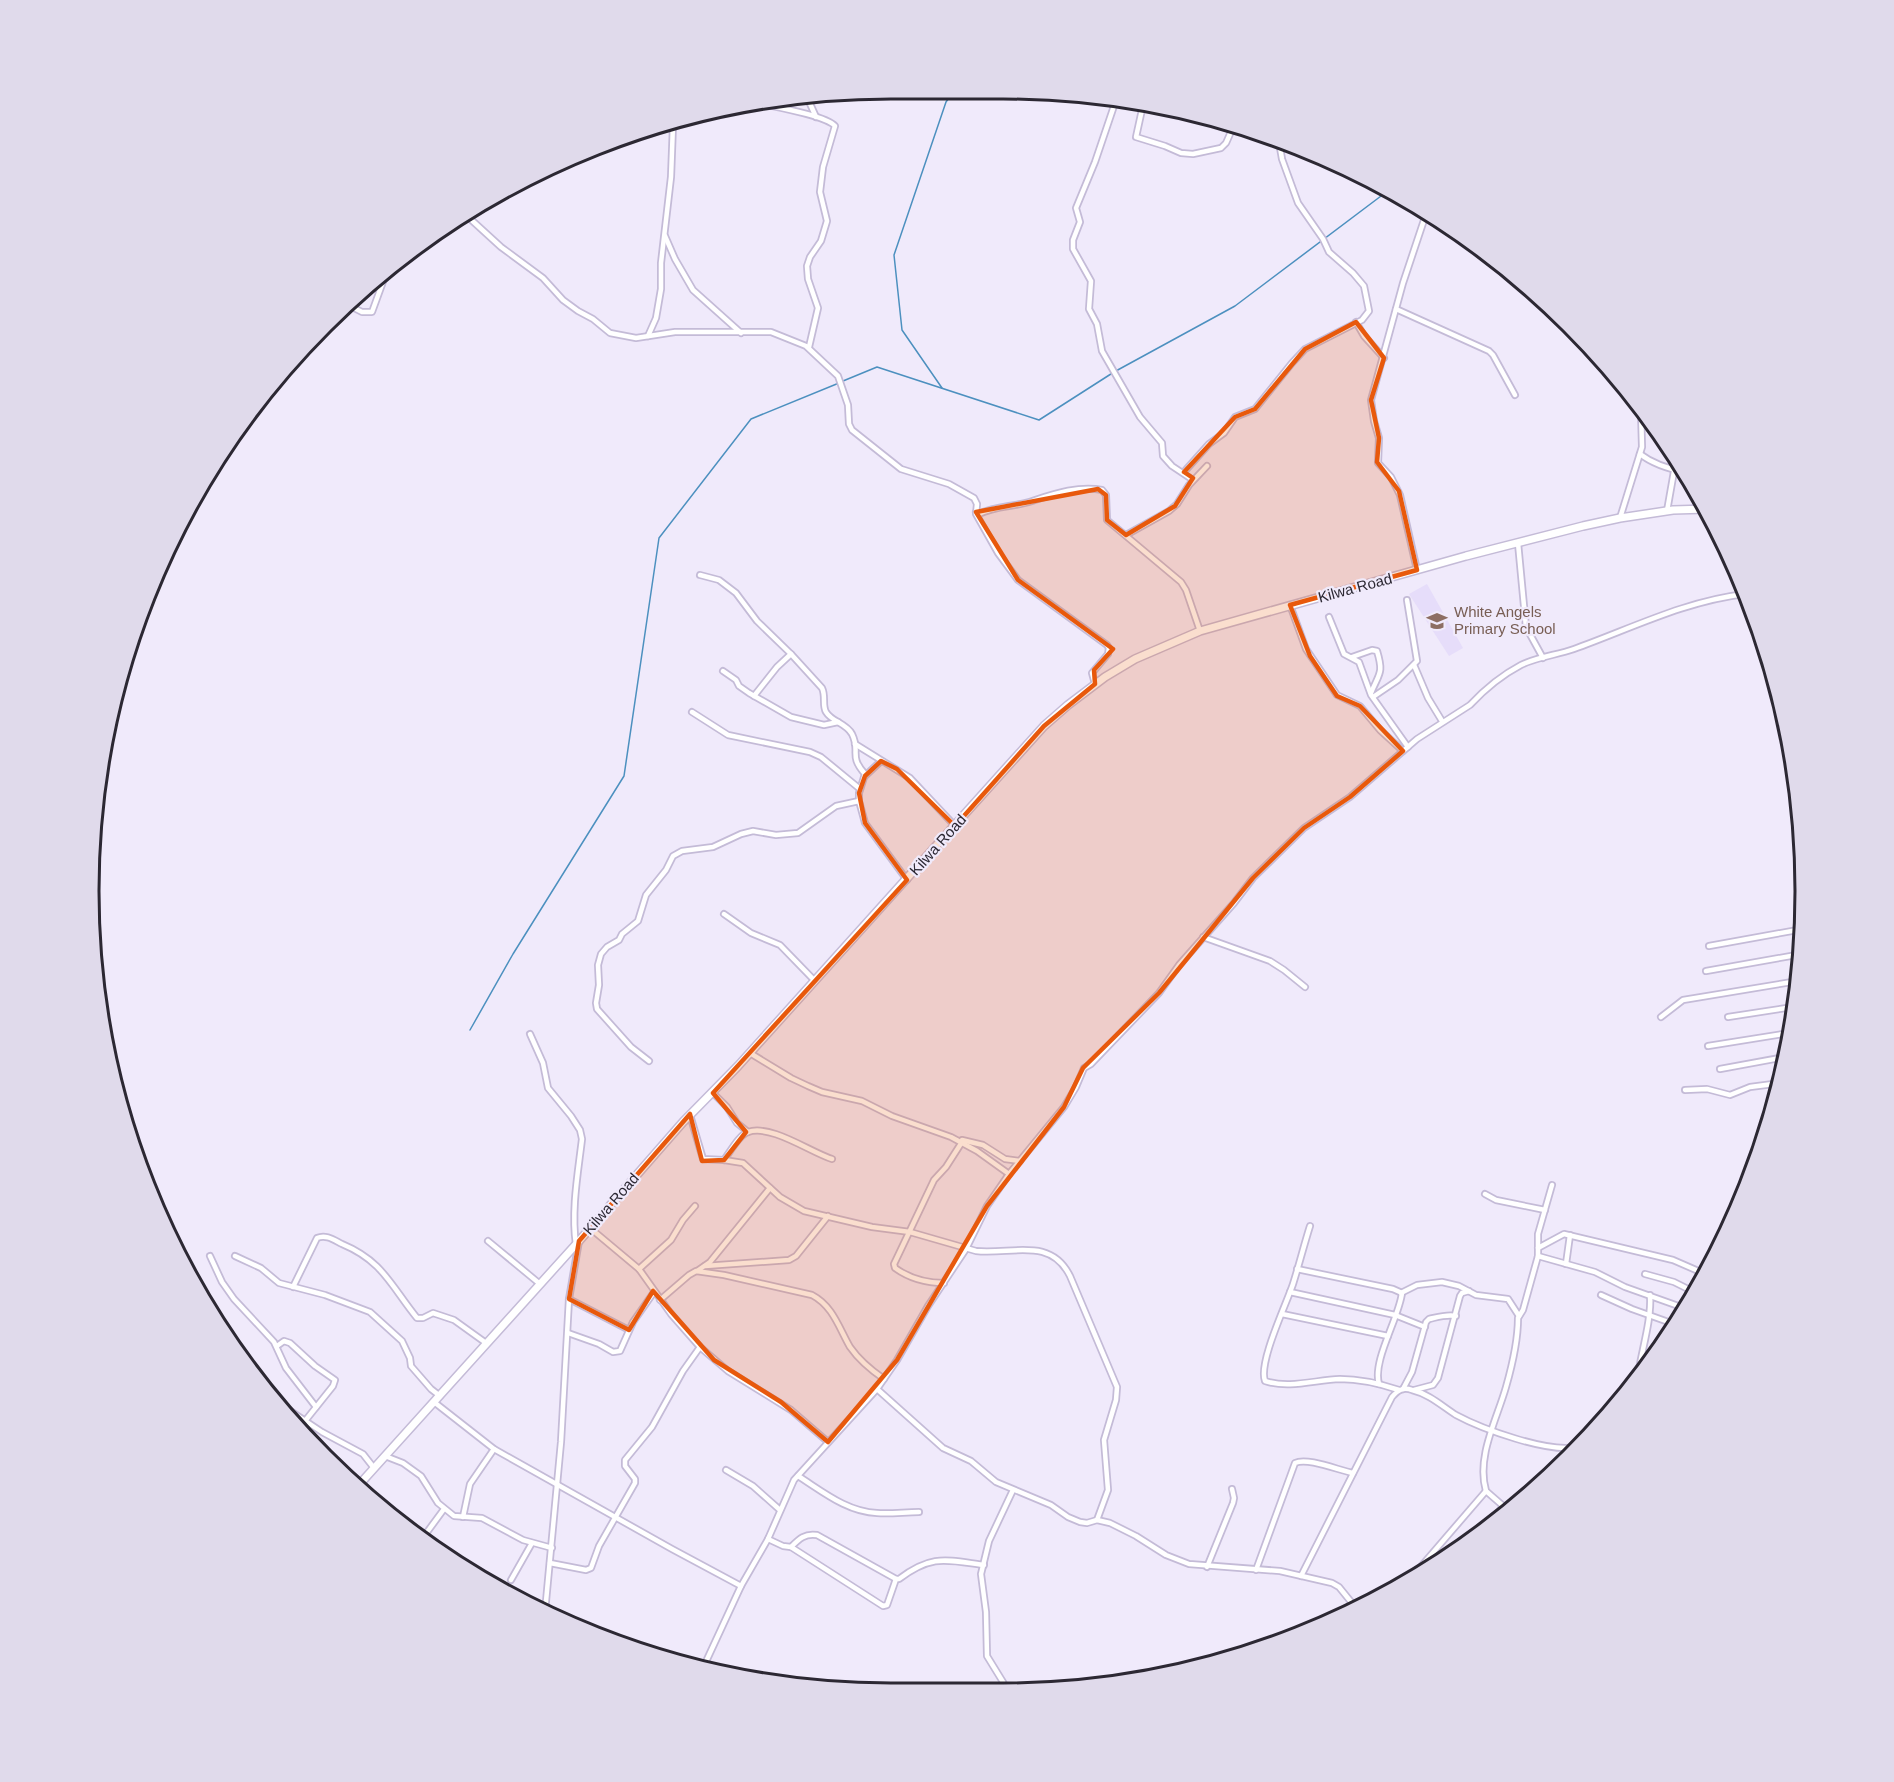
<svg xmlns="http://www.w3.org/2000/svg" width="1894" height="1782" font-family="Helvetica,sans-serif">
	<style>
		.built { fill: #e6ddfa }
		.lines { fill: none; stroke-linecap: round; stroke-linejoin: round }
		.stream { stroke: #4c90bf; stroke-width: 1.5 }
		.minor-casing { stroke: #c4bbd7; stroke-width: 8 }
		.highway-casing { stroke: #c4bbd7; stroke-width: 10 }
		.minor { stroke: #fff; stroke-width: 4.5 }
		.highway { stroke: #fff; stroke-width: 7 }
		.marked { fill: #e8590c; fill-opacity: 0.2; stroke: #e8590c; stroke-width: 4.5; stroke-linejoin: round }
		.labels { text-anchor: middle; stroke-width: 4.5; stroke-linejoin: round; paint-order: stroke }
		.street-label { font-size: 15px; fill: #2c2833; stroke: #f0eafb }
		.education-label { font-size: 15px; fill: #785e54; stroke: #f0eafb; text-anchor: start }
		.rim { fill: none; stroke: #2c2833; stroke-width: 3 }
	</style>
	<rect width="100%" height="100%" fill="#f0eafb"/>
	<polygon class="built" points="1427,584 1463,648 1449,656 1409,594"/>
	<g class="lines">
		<g class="stream">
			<polyline points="843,381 877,367 1039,420 1114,372 1235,306 1389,190"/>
			<polyline points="942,388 902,330 894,255 946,102 955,89"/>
			<polyline points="470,1030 513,954 624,776 659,538 751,419 839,383"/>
		</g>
		<g class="minor-casing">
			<g id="minor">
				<polyline points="807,97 816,117"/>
				<polyline points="1116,100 1095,162 1076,208 1080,222 1073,240 1073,249 1091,281 1089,309 1097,324 1102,351 1140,417 1162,443 1163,456 1172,466 1193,480"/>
				<path d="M 753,102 C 770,106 825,115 835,126 L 823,167 L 820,192 L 827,221 L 821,241 L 810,257 L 807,266 L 808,279 L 818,308 L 809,347"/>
				<polyline points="1143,105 1136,137 1165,146 1181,153 1193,154 1221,148 1226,143 1234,125"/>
				<polyline points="466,215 501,247 543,278 563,300 578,311 593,319 610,333 636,338 675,332 771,332 806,346 838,376 848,405 849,424 852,430 901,469 949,484 974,498 977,504 976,514 998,553 1018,580 1107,645 1109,648 1108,654 1092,673 1095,684"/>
				<polyline points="665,236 675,259 693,290 741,333"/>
				<polyline points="348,305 362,312 372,312 388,268"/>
				<polyline points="1396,309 1489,351 1493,355 1515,395"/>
				<polyline points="1356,322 1364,336 1384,358"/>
				<polyline points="648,336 656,318 661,289 661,263 671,177 673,125"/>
				<path d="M 1640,454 C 1653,464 1669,469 1685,472"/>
				<polyline points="1184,472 1209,444 1224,433 1235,417 1255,409 1292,363 1305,349 1362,320 1369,311 1364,286 1353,273 1329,252 1323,239 1298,203 1282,159 1279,142"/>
				<polyline points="1667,511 1676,460"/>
				<path d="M 976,512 L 979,514 C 995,506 1012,507 1029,502 C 1051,495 1078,485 1102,490 L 1106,495 L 1107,520 L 1181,582 L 1186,590 L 1200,631"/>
				<polyline points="1620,518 1642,447 1641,411"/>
				<polyline points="1126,535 1169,511 1177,504 1189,485 1207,466"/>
				<polyline points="1518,543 1526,627 1543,658"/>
				<polyline points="1417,570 1400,495 1391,477 1378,463 1379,438 1374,421 1371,400 1403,283 1426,214"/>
				<path d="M 700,575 L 719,580 L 736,593 L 757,621 L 791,654 L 822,688 C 826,696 822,705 826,712 C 832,722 846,723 852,734 C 861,752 848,755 865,774 L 859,793 L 859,801 L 865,823 L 907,880"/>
				<polyline points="1290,605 1306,649 1337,695 1360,706 1380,730 1403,751"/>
				<polyline points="1329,617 1344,654 1359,662 1371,695 1408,747"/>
				<path d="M 1352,657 L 1372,650 L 1377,651 C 1384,674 1379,673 1371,693"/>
				<polyline points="1414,665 1428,698 1442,721"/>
				<polyline points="723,671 736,680 739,686 749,693 791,717 824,725 838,722"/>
				<polyline points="754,696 777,667 791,654"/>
				<polyline points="1373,697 1398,680 1417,661 1407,600"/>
				<polyline points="692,712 728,735 810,752 821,757 860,789"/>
				<polyline points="855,744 910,778 955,826"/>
				<polyline points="865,776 881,761"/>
				<polyline points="724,914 751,933 780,945 814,980"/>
				<polyline points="1203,937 1270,961 1284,970 1305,987"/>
				<polyline points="1709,946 1803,929"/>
				<polyline points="1706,971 1802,954"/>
				<polyline points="1661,1017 1683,1000 1798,981"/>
				<polyline points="1728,1017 1793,1007"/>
				<path d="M 530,1034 L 543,1063 L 548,1088 L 571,1116 L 580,1130 L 582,1139 C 578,1173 571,1210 576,1245"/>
				<polyline points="1708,1046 1789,1033"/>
				<polyline points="750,1053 791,1078 808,1086 822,1092 862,1101 892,1116 951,1137 977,1151 1009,1174"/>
				<polyline points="649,1061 631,1047 597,1009 596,1003 599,985 598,965 601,954 607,947 619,940 622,934 638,921 646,895 666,870 673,856 682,851 713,847 741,834 753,831 776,835 798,833 836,806 859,801"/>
				<polyline points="1720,1069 1785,1057"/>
				<polyline points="1685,1090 1707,1089 1730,1095 1750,1087 1781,1083"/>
				<polyline points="713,1093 727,1107 737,1123 748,1132"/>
				<path d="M 690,1115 L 703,1159 L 724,1160 L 743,1163 L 780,1197 L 804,1211 L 872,1227 L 910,1232 L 976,1251 C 1011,1255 1050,1236 1070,1276 L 1117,1387 L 1116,1400 L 1104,1440 L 1108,1490 L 1097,1520"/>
				<polyline points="962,1140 983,1145 1005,1159 1020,1161"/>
				<path d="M 724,1160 C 730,1152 739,1135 748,1132 C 771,1124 810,1152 832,1159"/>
				<polyline points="1485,1194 1496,1200 1545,1210"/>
				<path d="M 1310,1226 C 1304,1245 1299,1265 1293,1284 C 1286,1305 1258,1363 1265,1381 C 1289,1389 1315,1380 1340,1379 C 1359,1379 1381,1384 1399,1390"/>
				<polyline points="590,1228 639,1269 671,1314 700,1347 728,1371 791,1410 828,1442"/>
				<polyline points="488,1241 540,1284"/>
				<polyline points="1538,1248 1564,1234 1673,1260 1696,1270 1704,1276"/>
				<polyline points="210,1256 222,1282 234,1299 274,1342 286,1368 316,1407"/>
				<polyline points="235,1256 261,1268 279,1283 325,1295 370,1312 402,1341 410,1358 411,1366 431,1389 440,1396"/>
				<polyline points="1538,1256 1595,1272 1625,1287 1684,1308"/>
				<polyline points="1566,1264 1570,1235"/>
				<polyline points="705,1266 789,1260 796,1256 828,1216"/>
				<polyline points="639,1269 671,1240 683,1220 695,1206"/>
				<path d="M 1297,1269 L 1393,1289 L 1402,1293 C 1399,1318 1372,1361 1379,1384"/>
				<polyline points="697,1271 710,1262 770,1188"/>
				<polyline points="1645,1274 1674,1282 1694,1292"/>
				<path d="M 944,1283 C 927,1283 909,1278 895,1268 L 894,1264 L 934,1180 L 946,1167 L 962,1142"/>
				<path d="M 293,1287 L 317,1238 C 326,1234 334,1240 342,1244 C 383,1261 391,1286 417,1318 L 423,1318 L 433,1313 L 454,1320 L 486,1343"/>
				<polyline points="1290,1292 1395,1315 1425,1327"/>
				<polyline points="1401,1293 1417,1285 1442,1282 1459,1286 1476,1295 1508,1299 1519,1316"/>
				<polyline points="1601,1295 1632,1309 1674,1324"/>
				<polyline points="569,1299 629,1330"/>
				<path d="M 660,1300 L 689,1275 L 696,1271 L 724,1275 L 812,1295 C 833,1306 839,1328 850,1347 C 859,1360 871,1370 884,1379"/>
				<polyline points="1282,1314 1388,1336"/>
				<polyline points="568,1333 599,1344 613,1352 620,1351 633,1322 654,1292"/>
				<polyline points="277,1346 284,1341 290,1343 315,1366 335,1380 333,1386 305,1421"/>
				<path d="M 1637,1382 C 1640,1355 1652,1321 1650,1295"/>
				<polyline points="877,1389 943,1448 971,1461 996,1482 1051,1505 1068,1517 1080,1522 1087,1523 1097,1520 1110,1523 1136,1536 1166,1555 1189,1564 1280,1571 1332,1583 1339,1587 1356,1608"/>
				<path d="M 1403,1389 L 1412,1372 L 1426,1322 L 1429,1319 C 1438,1317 1447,1314 1456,1316"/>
				<polyline points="1414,1390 1433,1385 1438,1378 1460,1296 1462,1293 1469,1291"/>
				<polyline points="434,1402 494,1449 672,1549 741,1586"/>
				<polyline points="286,1408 322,1432 363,1454 374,1468"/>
				<polyline points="1587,1435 1597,1422 1611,1410 1638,1382"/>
				<polyline points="385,1456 403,1463 421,1476 438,1503 454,1516 482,1518 523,1540 552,1548"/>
				<polyline points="726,1470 753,1486 780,1510"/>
				<path d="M 798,1476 C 822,1491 847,1512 877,1513 C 891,1514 905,1512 919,1512"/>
				<path d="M 1509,1511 L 1486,1491 C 1476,1457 1497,1419 1506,1387 C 1512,1366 1518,1340 1518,1318 L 1523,1310 L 1538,1256 L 1538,1234 L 1552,1185"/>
				<polyline points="463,1517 470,1484 494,1449"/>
				<polyline points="1489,1525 1503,1506"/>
				<polyline points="422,1539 444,1509"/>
				<path d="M 768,1539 L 783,1546 L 791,1547 C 799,1539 805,1533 817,1535 L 896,1579 L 899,1579 C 932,1554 946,1560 984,1565"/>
				<polyline points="791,1547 883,1606 887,1605 896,1579"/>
				<polyline points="550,1563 586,1570 591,1568 599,1546 635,1483 635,1479 625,1466 625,1460 652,1427 683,1371 700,1347"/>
				<polyline points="1207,1567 1233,1503 1234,1498 1232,1489"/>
				<path d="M 1256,1570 L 1295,1463 C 1307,1457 1338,1470 1353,1473"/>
				<path d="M 1301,1576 L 1392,1397 C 1398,1390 1403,1387 1412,1390 C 1429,1394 1442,1406 1456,1415 C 1482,1429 1548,1453 1576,1447"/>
				<polyline points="511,1580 532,1543"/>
				<polyline points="1405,1585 1486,1491"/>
				<polyline points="545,1612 561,1442 569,1299 579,1241"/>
				<path d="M 703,1668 L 741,1586 L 768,1539 L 794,1480 L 877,1389 L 897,1360 L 928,1306 L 966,1249 L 987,1206 L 1009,1174 L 1064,1107 L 1076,1087 L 1084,1068 L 1091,1064 L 1159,993 L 1179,965 L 1234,903 L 1253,878 L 1304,828 L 1350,797 L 1417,739 L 1470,705 C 1484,690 1502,675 1521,665 C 1537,657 1557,655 1574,649 C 1630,629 1685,601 1745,594"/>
				<polyline points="1006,1690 1003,1682 987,1656 986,1612 981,1574 989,1541 1013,1490"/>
			</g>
		</g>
		<g class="highway-casing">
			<polyline id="highway" points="358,1486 579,1241 683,1122 738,1066 1044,726 1068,705 1105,677 1135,659 1200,631 1466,556 1583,526 1620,518 1673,510 1707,509"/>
		</g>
		<use href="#minor" class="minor"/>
		<use href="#highway" class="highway"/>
	</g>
	<path class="marked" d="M 1356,322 L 1384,358 L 1371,400 L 1379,438 L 1377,462 L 1399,491 L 1417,570 L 1290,605 L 1310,656 L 1337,696 L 1360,706 L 1403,751 L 1350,797 L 1304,828 L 1253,878 L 1159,993 L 1083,1068 L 1064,1107 L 987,1206 L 897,1360 L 828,1442 L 781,1402 L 714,1360 L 653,1291 L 629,1330 L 569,1299 L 579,1241 L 690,1114 L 702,1161 L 724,1160 L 746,1132 L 713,1093 L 907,880 L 865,823 L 859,793 L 865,776 L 881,761 L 897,769 L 955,826 L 1044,726 L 1095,684 L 1094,670 L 1113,649 L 1018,580 L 976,512 L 1098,489 L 1106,495 L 1107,520 L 1126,535 L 1175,506 L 1193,478 L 1184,472 L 1235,417 L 1255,409 L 1305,349 Z"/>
	<defs>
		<g id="school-bare" transform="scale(1.62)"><path d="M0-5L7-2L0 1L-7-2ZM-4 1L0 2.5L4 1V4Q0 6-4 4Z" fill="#8d6e63" stroke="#f0eafb" stroke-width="2.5" paint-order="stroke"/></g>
	</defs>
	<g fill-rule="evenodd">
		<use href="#school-bare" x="1437" y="621"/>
	</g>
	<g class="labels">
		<g class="street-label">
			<text transform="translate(1355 588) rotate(-15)" y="5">Kilwa Road</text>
			<text transform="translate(938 845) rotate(-48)" y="5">Kilwa Road</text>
			<text transform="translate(611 1204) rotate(-49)" y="5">Kilwa Road</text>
		</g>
		<g class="education-label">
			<text x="1454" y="617">White Angels<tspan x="1454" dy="17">Primary School</tspan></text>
		</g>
	</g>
	<path d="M0 0H1894V1782H0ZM891 99H1003A792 792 0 0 1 1795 891V891A792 792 0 0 1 1003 1683H891A792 792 0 0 1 99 891V891A792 792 0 0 1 891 99Z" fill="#e0daeb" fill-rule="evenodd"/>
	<path class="rim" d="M891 99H1003A792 792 0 0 1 1795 891V891A792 792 0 0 1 1003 1683H891A792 792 0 0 1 99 891V891A792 792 0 0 1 891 99Z"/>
</svg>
